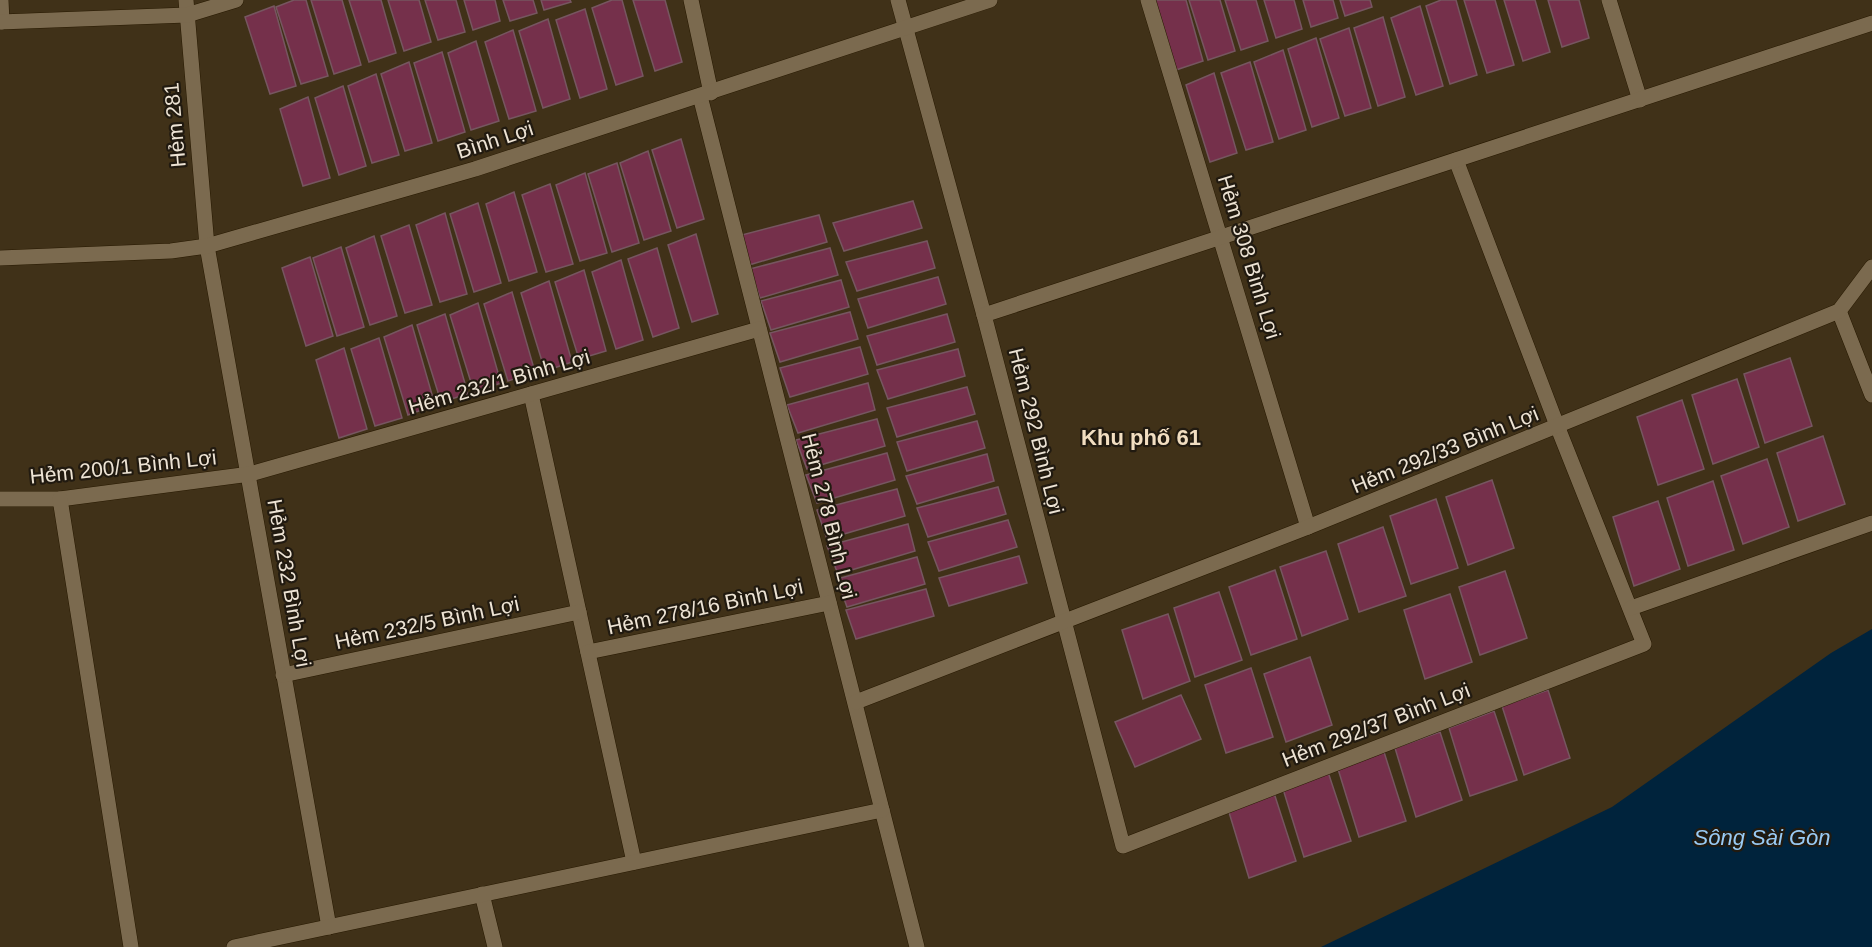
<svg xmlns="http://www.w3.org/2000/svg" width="1872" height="947" font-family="Arial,sans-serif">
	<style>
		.water { fill: #00233c }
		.building { fill: #75304b; stroke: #765660; stroke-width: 1.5 }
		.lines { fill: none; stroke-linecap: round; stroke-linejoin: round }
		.minor-casing { stroke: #271901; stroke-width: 16 }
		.minor { stroke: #7b6a4f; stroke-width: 15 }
		.labels { text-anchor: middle; stroke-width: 4.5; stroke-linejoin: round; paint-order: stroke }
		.street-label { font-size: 21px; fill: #ede3d4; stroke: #211a10 }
		.neighbourhood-label { font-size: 22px; font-weight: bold; fill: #f2dec1; stroke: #211a10 }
		.water-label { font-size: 22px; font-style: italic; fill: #99cbf5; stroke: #211a10 }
	</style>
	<rect width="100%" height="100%" fill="#403118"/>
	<polygon class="water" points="1872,629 1872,947 1321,947 1612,807 1831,653"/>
	<g class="building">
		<polygon points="294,0 306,0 328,76 301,84 276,7"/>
		<polygon points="311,0 342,0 361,65 334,74"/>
		<polygon points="349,0 381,0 396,53 369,62"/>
		<polygon points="388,0 419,0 431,42 404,51"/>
		<polygon points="425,0 456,0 465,32 438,40"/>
		<polygon points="464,0 495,0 500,21 473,30"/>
		<polygon points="503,0 533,0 537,13 510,21"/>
		<polygon points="541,0 570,0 571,2 544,10"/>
		<polygon points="612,0 622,0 643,76 616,85 592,8"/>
		<polygon points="633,0 665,0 682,62 655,71"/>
		<polygon points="1155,0 1186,0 1203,61 1176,70"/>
		<polygon points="1189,0 1220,0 1235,51 1208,60"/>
		<polygon points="1225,0 1256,0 1268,41 1241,50"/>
		<polygon points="1264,0 1294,0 1302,29 1276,38"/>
		<polygon points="1303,0 1333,0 1338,18 1311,27"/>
		<polygon points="1340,0 1370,0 1372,7 1345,16"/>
		<polygon points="1441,0 1456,0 1477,75 1450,84 1426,6"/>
		<polygon points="1464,0 1495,0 1514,65 1487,73"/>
		<polygon points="1504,0 1535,0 1550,52 1523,61"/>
		<polygon points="1548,0 1579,0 1589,38 1562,47"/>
		<polygon points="274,6 296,86 270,94 245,17"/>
		<polygon points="1420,6 1443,86 1416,95 1391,18"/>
		<polygon points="585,9 607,89 580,98 556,20"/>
		<polygon points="1383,17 1405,97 1378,106 1354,28"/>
		<polygon points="548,19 570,99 543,108 519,31"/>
		<polygon points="1349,28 1371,108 1345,116 1320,39"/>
		<polygon points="513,30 536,111 509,119 485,42"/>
		<polygon points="1316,38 1339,118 1312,127 1288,49"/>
		<polygon points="476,41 499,121 471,130 448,53"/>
		<polygon points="1283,50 1306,130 1279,139 1254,62"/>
		<polygon points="442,52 465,132 438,141 414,63"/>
		<polygon points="409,62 432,143 405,151 381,74"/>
		<polygon points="1250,62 1273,142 1246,150 1221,73"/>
		<polygon points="1214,73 1237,153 1210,162 1186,85"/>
		<polygon points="376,74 399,155 372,163 348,86"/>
		<polygon points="343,86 366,166 339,175 315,98"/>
		<polygon points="308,97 330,178 303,186 280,109"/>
		<polygon points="681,139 704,219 677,228 652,150"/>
		<polygon points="648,151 671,231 644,240 620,163"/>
		<polygon points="617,163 639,243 612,252 588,174"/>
		<polygon points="585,173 607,253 580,261 556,185"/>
		<polygon points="550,184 573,264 546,272 522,195"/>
		<polygon points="514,192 537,272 509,281 486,204"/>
		<polygon points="913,201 922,228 844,251 833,223"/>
		<polygon points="478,203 501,283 474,292 450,214"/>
		<polygon points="445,213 467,294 440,302 416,225"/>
		<polygon points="819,215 827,242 749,265 738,236"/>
		<polygon points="409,225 432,305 405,313 381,236"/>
		<polygon points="696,234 718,314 692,322 668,245"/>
		<polygon points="374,236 397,316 370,325 346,248"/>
		<polygon points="927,241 935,268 857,291 846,262"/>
		<polygon points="341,247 364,327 337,336 313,258"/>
		<polygon points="657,248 679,328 653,337 628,259"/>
		<polygon points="830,248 838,275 760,298 750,269"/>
		<polygon points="310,257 333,336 306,346 282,268"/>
		<polygon points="621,260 643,340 616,349 592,272"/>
		<polygon points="584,270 606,351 579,359 555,282"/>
		<polygon points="938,277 946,304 868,328 858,299"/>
		<polygon points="841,280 849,307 771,330 761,301"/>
		<polygon points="549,281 572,362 545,371 521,293"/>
		<polygon points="512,292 535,372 508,381 484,304"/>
		<polygon points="478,303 501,383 474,392 450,315"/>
		<polygon points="850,312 858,339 780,362 770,333"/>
		<polygon points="445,314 468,394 441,402 417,325"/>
		<polygon points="947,314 955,342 877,365 867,336"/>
		<polygon points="412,325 435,405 408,415 384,337"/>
		<polygon points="379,338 402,418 375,426 351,349"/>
		<polygon points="860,347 868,374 790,397 780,368"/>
		<polygon points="344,348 367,429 339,438 316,360"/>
		<polygon points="958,349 965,376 888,399 877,370"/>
		<polygon points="1790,358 1812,426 1765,443 1744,374"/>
		<polygon points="1737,379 1759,447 1713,464 1692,395"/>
		<polygon points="868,383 875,410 798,433 787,405"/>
		<polygon points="967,387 975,414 897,437 887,408"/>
		<polygon points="1682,400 1704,469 1658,485 1637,417"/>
		<polygon points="877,419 885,446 807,469 796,440"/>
		<polygon points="977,421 985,448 907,471 897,442"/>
		<polygon points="1823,436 1845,504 1798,521 1777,453"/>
		<polygon points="887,453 895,480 817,503 806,475"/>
		<polygon points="987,454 994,481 917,504 906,476"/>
		<polygon points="1767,459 1789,527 1743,544 1721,476"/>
		<polygon points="1492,480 1514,548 1468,565 1446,497"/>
		<polygon points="1713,481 1734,550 1688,566 1667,498"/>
		<polygon points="998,487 1006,514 928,537 917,508"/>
		<polygon points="897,489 905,516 827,539 817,510"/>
		<polygon points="1436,499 1458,568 1411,584 1390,516"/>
		<polygon points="1658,501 1680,569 1634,586 1613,517"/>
		<polygon points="1008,520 1017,547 939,571 928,542"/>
		<polygon points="908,524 915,551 838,574 827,546"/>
		<polygon points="1383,527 1406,596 1359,612 1338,544"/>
		<polygon points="1326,551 1348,619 1302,636 1280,567"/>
		<polygon points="1019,556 1027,583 949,606 939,578"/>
		<polygon points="917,557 925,584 847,607 837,579"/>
		<polygon points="1275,570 1297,639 1251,655 1229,587"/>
		<polygon points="1505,571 1527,638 1480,655 1459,587"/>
		<polygon points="926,589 934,616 856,639 846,610"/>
		<polygon points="1219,592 1242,660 1195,677 1174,608"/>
		<polygon points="1450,594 1472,662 1425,679 1404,610"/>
		<polygon points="1168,614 1190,681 1143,699 1122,630"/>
		<polygon points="1310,657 1332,725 1286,742 1264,674"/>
		<polygon points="1251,668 1273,737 1226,753 1205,685"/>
		<polygon points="1548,690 1570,758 1524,775 1502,706"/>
		<polygon points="1181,695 1201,739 1135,767 1115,722"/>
		<polygon points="1494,711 1517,780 1470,796 1449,728"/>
		<polygon points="1440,732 1462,800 1416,817 1395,748"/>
		<polygon points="1384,752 1406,821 1359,837 1338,769"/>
		<polygon points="1328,772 1351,841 1304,857 1283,789"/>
		<polygon points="1274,793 1296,861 1249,878 1228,809"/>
	</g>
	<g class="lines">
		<g class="minor-casing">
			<g id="minor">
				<polyline points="1,0 2,22"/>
				<polyline points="186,0 207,246 329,927"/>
				<polyline points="691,0 711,93"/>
				<polyline points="898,0 984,315 1123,846 1644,644 1558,428 1456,160"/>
				<polyline points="1148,0 1308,527"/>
				<polyline points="1609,0 1640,100"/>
				<polyline points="0,22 187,15 236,0"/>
				<polyline points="700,96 917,947"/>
				<polyline points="0,258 171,251 207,246 475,169 990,0"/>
				<polyline points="1839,311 1872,395"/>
				<polyline points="984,315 1872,23"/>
				<polyline points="531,394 634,862"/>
				<polyline points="0,499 60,499 250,474 759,329"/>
				<polyline points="60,499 131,947"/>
				<polyline points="1631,608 1872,523"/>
				<polyline points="588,652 829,603"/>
				<polyline points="283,675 579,612"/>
				<polyline points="856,702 1308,527 1839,311 1872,267"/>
				<polyline points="482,894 495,947"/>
				<polyline points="234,947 882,810"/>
			</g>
		</g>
		<use href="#minor" class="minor"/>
	</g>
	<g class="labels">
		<g class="street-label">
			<text transform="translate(175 125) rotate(-95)" y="7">Hẻm 281</text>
			<text transform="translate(495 140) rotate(-18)" y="7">Bình Lợi</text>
			<text transform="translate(1249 257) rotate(73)" y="7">Hẻm 308 Bình Lợi</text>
			<text transform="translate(499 382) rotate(-16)" y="7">Hẻm 232/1 Bình Lợi</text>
			<text transform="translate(1036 431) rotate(76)" y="7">Hẻm 292 Bình Lợi</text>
			<text transform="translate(1445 450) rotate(-22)" y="7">Hẻm 292/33 Bình Lợi</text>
			<text transform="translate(123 467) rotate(-6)" y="7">Hẻm 200/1 Bình Lợi</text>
			<text transform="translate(829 516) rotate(76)" y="7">Hẻm 278 Bình Lợi</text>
			<text transform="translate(289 583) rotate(80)" y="7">Hẻm 232 Bình Lợi</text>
			<text transform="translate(705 607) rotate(-12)" y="7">Hẻm 278/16 Bình Lợi</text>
			<text transform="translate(427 623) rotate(-12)" y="7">Hẻm 232/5 Bình Lợi</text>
			<text transform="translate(1376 725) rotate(-21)" y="7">Hẻm 292/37 Bình Lợi</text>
		</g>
		<g class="neighbourhood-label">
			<text x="1141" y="445">Khu phố 61</text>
		</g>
		<g class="water-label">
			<text x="1762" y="845">Sông Sài Gòn</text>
		</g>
	</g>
</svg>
